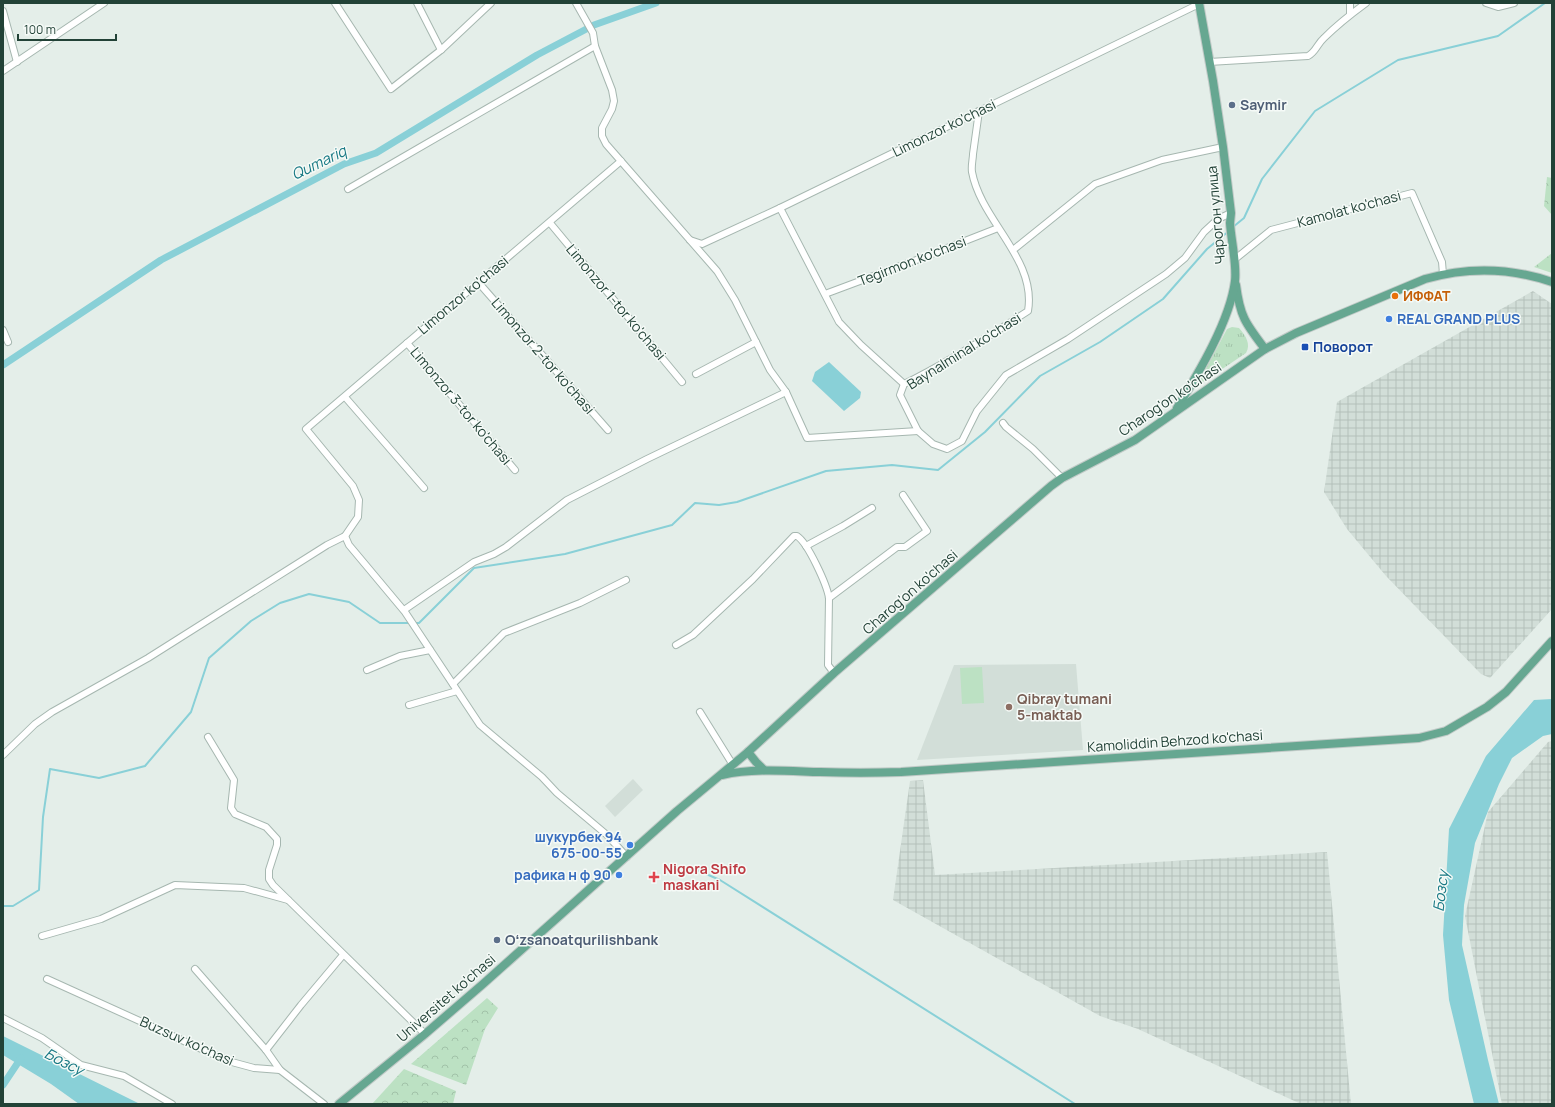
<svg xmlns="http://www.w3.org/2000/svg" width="1555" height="1107" font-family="Manrope,sans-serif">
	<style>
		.built { fill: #d2ded8 }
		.industrial { fill: url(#industrial-grid) }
		.grass { fill: url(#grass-tufts) }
		.forest { fill: url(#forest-crowns) }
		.green { fill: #bce1c3 }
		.water { fill: #89d0d7 }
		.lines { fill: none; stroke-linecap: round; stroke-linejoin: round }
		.stream { stroke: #89d0d7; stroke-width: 2 }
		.canal { stroke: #89d0d7; stroke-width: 7 }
		.minor-casing { stroke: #a6b7b0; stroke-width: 8 }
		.major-casing { stroke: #c1cac7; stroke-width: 10 }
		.minor { stroke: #fff; stroke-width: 6 }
		.major { stroke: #66a791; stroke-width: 8 }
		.service-dot { fill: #5c6f8a; stroke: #f5faf7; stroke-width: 1.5 }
		.food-dot { fill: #e8710a; stroke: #f5faf7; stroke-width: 1.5 }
		.shop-dot { fill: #3f7fe0; stroke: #f5faf7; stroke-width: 1.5 }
		.transit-dot { fill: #1a4fb4; stroke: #f5faf7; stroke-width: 1.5 }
		.education-dot { fill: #8d6e63; stroke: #f5faf7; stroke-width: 1.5 }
		.health-dot { fill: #e0444e; stroke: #f5faf7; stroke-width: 1.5 }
		.labels { text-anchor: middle; stroke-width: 3; stroke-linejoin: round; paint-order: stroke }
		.service-label { font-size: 14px; font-weight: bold; fill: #4e5e75; stroke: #f5faf7; text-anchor: start }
		.street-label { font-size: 14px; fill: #224237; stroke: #f5faf7 }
		.food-label { font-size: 14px; font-weight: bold; fill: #c56008; stroke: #f5faf7; text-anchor: start }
		.shop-label { font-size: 14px; font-weight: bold; fill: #366cbe; stroke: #f5faf7; text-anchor: end }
		.transit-label { font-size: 14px; font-weight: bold; fill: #164399; stroke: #f5faf7; text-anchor: start }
		.education-label { font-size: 14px; font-weight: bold; fill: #785e54; stroke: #f5faf7; text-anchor: start }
		.health-label { font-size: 14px; font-weight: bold; fill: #be3a42; stroke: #f5faf7; text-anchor: start }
		.water-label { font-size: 15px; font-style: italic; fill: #177883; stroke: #f5faf7 }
	</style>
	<defs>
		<pattern id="industrial-grid" width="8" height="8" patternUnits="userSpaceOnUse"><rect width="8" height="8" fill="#d2ded8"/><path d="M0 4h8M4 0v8" fill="none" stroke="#b4c0ba"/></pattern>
		<pattern id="grass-tufts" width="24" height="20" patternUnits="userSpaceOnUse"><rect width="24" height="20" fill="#bce1c3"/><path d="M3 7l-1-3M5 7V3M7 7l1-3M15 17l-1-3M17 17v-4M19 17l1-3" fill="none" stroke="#a1c2a8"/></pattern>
		<pattern id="forest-crowns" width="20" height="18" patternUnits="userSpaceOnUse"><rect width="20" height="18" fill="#bce1c3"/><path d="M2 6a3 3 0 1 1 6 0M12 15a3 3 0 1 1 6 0" fill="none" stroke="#a1c2a8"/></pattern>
	</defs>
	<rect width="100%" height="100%" fill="#e4eee9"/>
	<g class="built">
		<polygon points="1076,664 1083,750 917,760 954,665"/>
		<polygon points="633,779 643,790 615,817 605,806"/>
	</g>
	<g class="industrial">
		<polygon points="1533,291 1552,304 1552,609 1490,678 1481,674 1386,576 1347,529 1324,492 1337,402"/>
		<polygon points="1552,741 1552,1104 1502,1104 1465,916 1488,812 1548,742"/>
		<polygon points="923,780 935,875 1327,852 1351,1104 1301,1104 1138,1029 1100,1016 893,900 910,781"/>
	</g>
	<path class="grass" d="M 1232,327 L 1239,328 C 1246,336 1251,344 1246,353 L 1197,386 L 1227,329 Z"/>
	<g class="forest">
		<polygon points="1547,177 1552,178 1552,215 1544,206"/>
		<polygon points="1552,253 1552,273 1534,267"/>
		<polygon points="487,998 498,1008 485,1029 466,1085 411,1064"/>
		<polygon points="404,1069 456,1091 453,1104 372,1104"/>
	</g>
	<polygon class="green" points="982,667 984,703 962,704 960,668"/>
	<g class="water">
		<polygon points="829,362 861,392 860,398 844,411 812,381 815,372"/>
		<polygon points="1552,699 1552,734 1543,736 1512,758 1499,784 1475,843 1464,905 1462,945 1488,1060 1499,1104 1474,1104 1449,1000 1443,935 1449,829 1486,756 1534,700"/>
		<polygon points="3,1036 140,1104 79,1104 51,1084 3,1055"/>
	</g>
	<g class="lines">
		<g class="stream">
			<polyline points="1233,227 1244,218 1262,179 1315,111 1398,60 1498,36 1545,3"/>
			<polyline points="414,623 419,623 474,568 565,554 672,525 695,503 719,505 737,502 826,471 892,465 938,470 985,432 1040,376 1100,342 1163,299 1207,249 1229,231"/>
			<polyline points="690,867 720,880 1075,1104"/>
			<polyline points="3,906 13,906 39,890 43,817 50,769 99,778 145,766 191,712 209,658 251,621 280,603 309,594 349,602 380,623 410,623"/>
		</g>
		<g class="canal">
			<polyline points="3,365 161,260 344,164 376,153 537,55 594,25 656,3"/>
			<polyline points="3,1085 21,1058"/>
		</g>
		<g class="minor-casing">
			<g id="minor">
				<polyline points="335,3 391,89 441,50 491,3"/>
				<polyline points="417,3 441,50"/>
				<polyline points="576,3 593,33 595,46 612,90 614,101 612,109 602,128 602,136 606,144 717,271 735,300 770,370 786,392 807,438 918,431"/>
				<polyline points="1486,3 1498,7 1514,3"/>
				<polyline points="3,11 17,62"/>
				<polyline points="1350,14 1350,3"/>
				<path d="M 1209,62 L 1308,56 C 1316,52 1317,44 1324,38 C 1337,25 1351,14 1366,3"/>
				<polyline points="3,71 104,3"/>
				<path d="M 979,111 C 977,125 975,139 973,154 C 973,159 971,166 972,172 C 981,221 1037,259 1028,311 C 988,337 947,363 904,384 L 900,395 L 918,431 L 933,444 L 947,449 L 962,441 L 977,411 L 1006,375 L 1068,339 L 1166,274 L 1185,258 L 1204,232 L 1218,219 L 1231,213"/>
				<polyline points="348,189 595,46"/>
				<polyline points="780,208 839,322 861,345 904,384"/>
				<polyline points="550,223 682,382"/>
				<polyline points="690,240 702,244 780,208 1199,4"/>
				<polyline points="1013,250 1095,184 1162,160 1223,147"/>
				<polyline points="1234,260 1271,230 1412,193 1442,262 1443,274"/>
				<polyline points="478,282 608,430"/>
				<polyline points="825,294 919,259 998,228"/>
				<polyline points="3,330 8,342"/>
				<polyline points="407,343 515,470"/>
				<polyline points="696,374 756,342"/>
				<polyline points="345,397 424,488"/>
				<polyline points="1003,423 1006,427 1033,449 1062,478"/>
				<polyline points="345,536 349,545 405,612 480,725 542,777 557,793 607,835 627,857"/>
				<polyline points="806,546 843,526 872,508"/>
				<polyline points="829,598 897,547 905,547 927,531 903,495"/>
				<polyline points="404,610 474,562 494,554 506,547 567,500 647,459 786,392"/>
				<path d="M 676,645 L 693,635 L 753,579 L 794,536 L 797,536 C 808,543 827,585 829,598 L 828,665 L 834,673"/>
				<polyline points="367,670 400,656 430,650"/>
				<polyline points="453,684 504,633 580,603 626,580"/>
				<polyline points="409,705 457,691"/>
				<polyline points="700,712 733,765"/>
				<polyline points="208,737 234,780 231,808 235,814 266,827 277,839 277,845 269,870 269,879 273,885 425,1034"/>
				<polyline points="3,755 35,724 52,712 148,658 327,545 345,536 358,517 359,500 353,486 306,429 621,161"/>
				<polyline points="42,936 101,919 175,885 244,888 288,900"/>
				<polyline points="195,969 266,1050 280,1070"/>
				<polyline points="47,979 228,1061 254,1068 280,1070 324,1104"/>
				<polyline points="3,1018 42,1038 81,1065 124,1076 172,1104"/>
				<polyline points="266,1050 301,1005 343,955"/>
			</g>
		</g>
		<g class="major-casing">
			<g id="major">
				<path d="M 1236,285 C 1240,317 1246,324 1265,349"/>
				<path d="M 1177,408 C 1198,374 1230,321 1235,281 C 1237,264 1231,240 1230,223 L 1231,213 L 1223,147 L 1213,81 L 1199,3"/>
				<polyline points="748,752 756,762 764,770"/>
				<path d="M 722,775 C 754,768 787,771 820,772 C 847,773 874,773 901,772 L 1419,738 L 1446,731 L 1487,707 L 1506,692 L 1552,641"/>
				<path d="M 339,1104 L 425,1034 L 483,984 L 677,811 L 748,752 L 834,673 L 1051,486 L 1062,478 L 1135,440 L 1265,349 L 1296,333 L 1425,279 C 1467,267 1511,268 1552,282"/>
			</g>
		</g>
		<use href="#minor" class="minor"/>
		<use href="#major" class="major"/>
	</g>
	<g class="service-dot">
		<circle cx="1232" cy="105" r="4"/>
		<circle cx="497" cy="940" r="4"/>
	</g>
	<circle class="food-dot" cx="1395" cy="296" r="4"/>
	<g class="shop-dot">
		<circle cx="1389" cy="319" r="4"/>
		<circle cx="630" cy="845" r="4"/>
		<circle cx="619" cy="875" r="4"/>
	</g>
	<rect class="transit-dot" x="1301" y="343" width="8" height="8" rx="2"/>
	<circle class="education-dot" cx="1009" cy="707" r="4"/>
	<path class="health-dot" d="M652 871h4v4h4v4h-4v4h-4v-4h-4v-4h4z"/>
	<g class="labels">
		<g class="service-label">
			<text x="1240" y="110">Saymir</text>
			<text x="505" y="945">Oʻzsanoatqurilishbank</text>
		</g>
		<g class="street-label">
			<text transform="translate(944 128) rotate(-26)" y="5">Limonzor ko'chasi</text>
			<text transform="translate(1349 209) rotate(-15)" y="5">Kamolat ko'chasi</text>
			<text transform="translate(1216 215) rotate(-95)" y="5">Чарогон улица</text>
			<text transform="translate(912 261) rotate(-21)" y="5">Tegirmon ko'chasi</text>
			<text transform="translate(463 295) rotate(-40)" y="5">Limonzor ko'chasi</text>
			<text transform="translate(616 302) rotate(50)" y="5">Limonzor 1-tor ko'chasi</text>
			<text transform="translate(964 351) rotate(-32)" y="5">Baynalminal ko'chasi</text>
			<text transform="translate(543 356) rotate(49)" y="5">Limonzor 2-tor ko'chasi</text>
			<text transform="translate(1170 399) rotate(-34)" y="5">Charog'on ko'chasi</text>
			<text transform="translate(461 406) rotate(50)" y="5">Limonzor 3-tor ko'chasi</text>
			<text transform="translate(910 592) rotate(-41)" y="5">Charog'on ko'chasi</text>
			<text transform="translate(1175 741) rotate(-4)" y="5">Kamoliddin Behzod ko'chasi</text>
			<text transform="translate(446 998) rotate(-41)" y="5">Universitet ko'chasi</text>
			<text transform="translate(187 1041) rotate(24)" y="5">Buzsuv ko'chasi</text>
		</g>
		<g class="food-label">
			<text x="1403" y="301">ИФФАТ</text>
		</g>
		<g class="shop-label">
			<text x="1397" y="324" text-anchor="start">REAL GRAND PLUS</text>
			<text x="622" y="842">шукурбек 94<tspan x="622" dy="16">675-00-55</tspan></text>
			<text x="611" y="880">рафика н ф 90</text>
		</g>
		<g class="transit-label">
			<text x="1313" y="352">Поворот</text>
		</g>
		<g class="education-label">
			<text x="1017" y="704">Qibray tumani<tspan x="1017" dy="16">5-maktab</tspan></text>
		</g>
		<g class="health-label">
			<text x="663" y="874">Nigora Shifo<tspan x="663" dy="16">maskani</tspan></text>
		</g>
		<g class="water-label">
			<text transform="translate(319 163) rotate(-26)" y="5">Qumariq</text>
			<text transform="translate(1441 891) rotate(-83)" y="5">Бозсу</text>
			<text transform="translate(64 1062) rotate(27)" y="5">Бозсу</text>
		</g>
	</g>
	<rect width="1555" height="1107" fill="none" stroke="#224237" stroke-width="8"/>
	<path d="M18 34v6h98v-6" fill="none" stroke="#224237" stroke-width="2"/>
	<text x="24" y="34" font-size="12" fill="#224237" stroke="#f5faf7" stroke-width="3" paint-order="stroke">100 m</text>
</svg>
